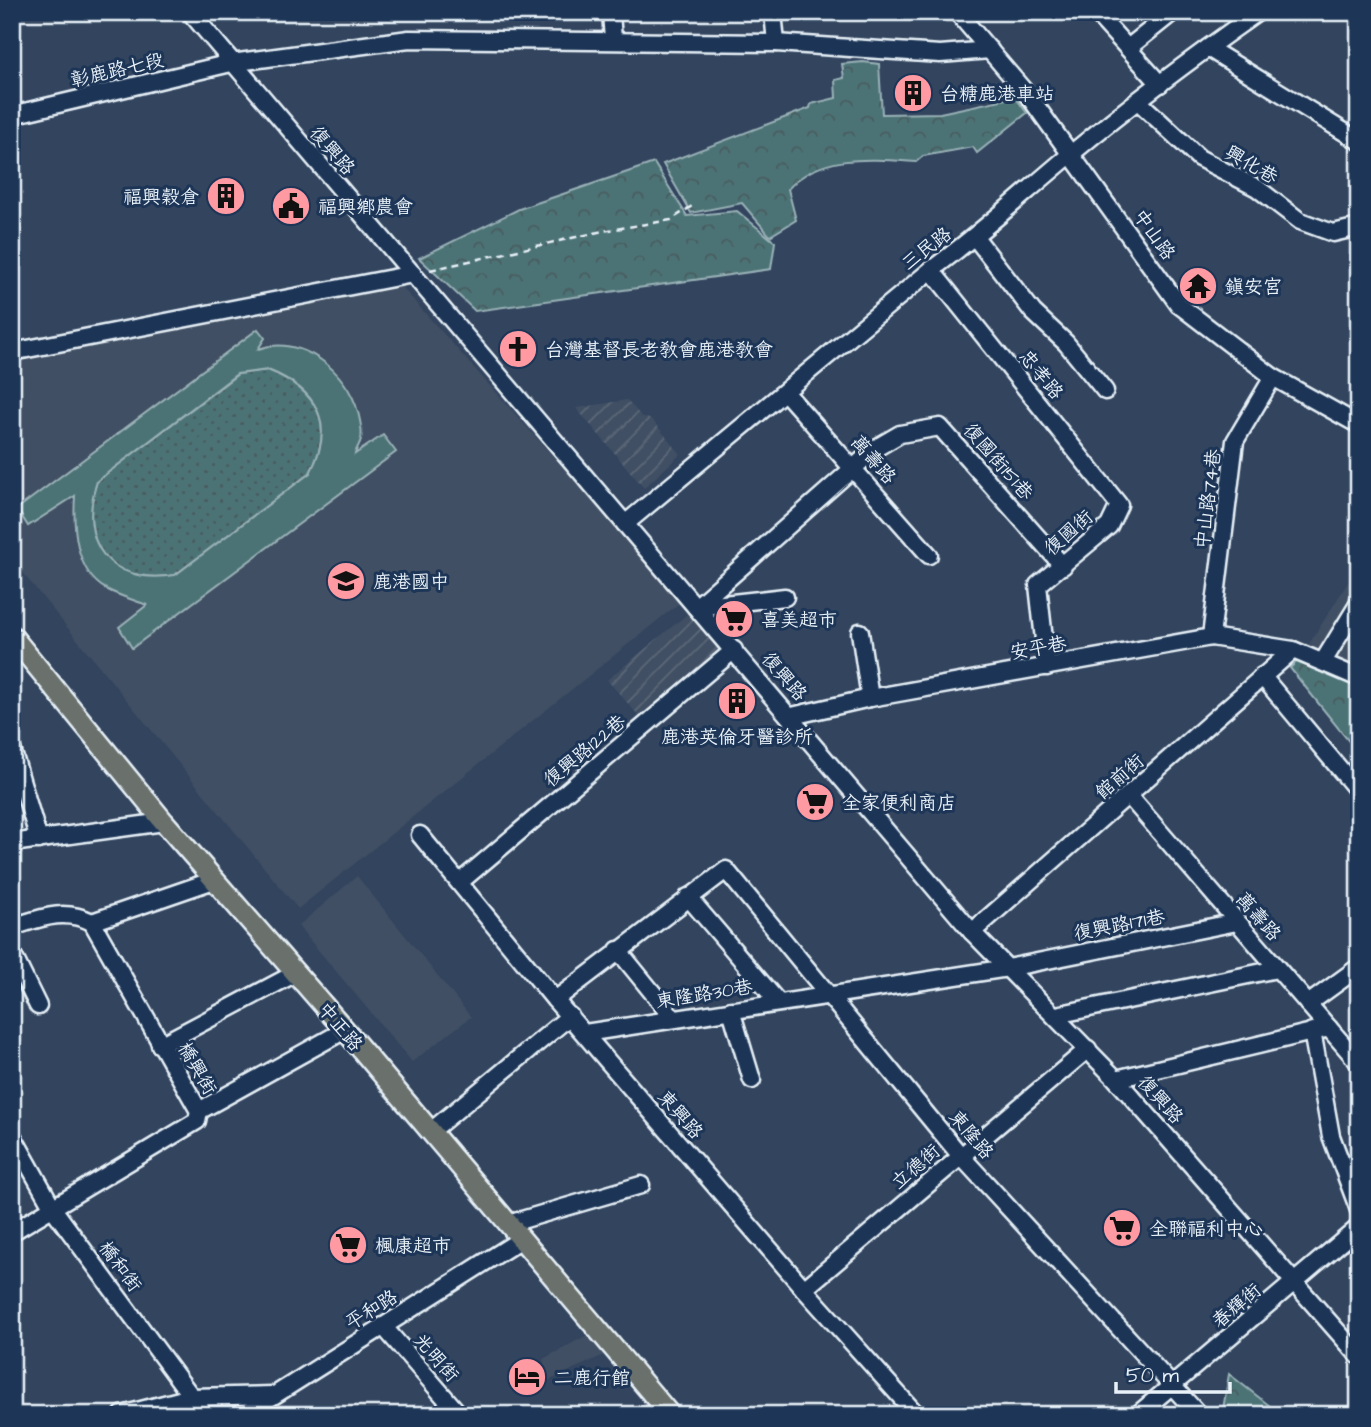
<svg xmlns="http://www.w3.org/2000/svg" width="1371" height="1427" font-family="'Architects Daughter','LXGW WenKai TC',sans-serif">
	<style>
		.built { fill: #414f63 }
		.industrial { fill: url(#industrial-furrows) }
		.grass { fill: url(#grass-dots); stroke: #9ab2b7; stroke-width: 2 }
		.forest { fill: url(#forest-crowns); stroke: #9ab2b7; stroke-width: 2 }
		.pitch { fill: #4c7376; stroke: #9ab2b7; stroke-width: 2; fill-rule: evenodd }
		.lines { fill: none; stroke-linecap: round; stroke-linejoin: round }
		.minor-casing { stroke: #e8f1f8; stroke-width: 21 }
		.major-casing { stroke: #e8f1f8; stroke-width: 24 }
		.path { stroke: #e8f1f8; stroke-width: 2.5; stroke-dasharray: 7 5; stroke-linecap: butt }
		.minor { stroke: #1d3557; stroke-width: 16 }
		.major { stroke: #6a716d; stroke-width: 19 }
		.labels { text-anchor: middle; stroke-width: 6; stroke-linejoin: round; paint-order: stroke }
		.street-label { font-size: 19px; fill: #e8f1f8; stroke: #1d3557 }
		.poi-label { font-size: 19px; fill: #e8f1f8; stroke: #1d3557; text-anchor: start }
	</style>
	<defs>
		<pattern id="industrial-furrows" width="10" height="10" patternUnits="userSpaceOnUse" patternTransform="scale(1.75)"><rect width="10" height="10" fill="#414f63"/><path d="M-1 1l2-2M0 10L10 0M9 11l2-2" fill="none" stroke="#5c697a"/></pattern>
		<pattern id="grass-dots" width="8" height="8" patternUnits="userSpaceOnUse" patternTransform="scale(1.75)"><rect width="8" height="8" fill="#4c7376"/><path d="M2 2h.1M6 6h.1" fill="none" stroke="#495b5e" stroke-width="1.8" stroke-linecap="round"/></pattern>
		<pattern id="forest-crowns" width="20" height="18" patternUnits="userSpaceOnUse" patternTransform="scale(1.75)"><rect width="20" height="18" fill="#4c7376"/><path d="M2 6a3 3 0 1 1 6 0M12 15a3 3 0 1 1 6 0" fill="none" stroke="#495b5e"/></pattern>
	</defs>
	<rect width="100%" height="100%" fill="#32445e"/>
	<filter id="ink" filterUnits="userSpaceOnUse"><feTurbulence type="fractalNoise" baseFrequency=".0143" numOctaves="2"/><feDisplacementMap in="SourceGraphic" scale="14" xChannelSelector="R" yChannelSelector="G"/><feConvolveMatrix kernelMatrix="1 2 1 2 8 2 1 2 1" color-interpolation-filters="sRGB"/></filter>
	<g filter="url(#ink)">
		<g class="built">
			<polygon points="400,285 682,601 298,909 12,560 12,360"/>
			<polygon points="1359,565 1359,647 1346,667 1309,644"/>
			<polygon points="357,876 471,1017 412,1062 298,926"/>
			<polygon points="591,1333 608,1353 548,1381 543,1359"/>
		</g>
		<g class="industrial">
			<polygon points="627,400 641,416 652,420 681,454 644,488 576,408"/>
			<polygon points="696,607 721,647 639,716 607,680"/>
		</g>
		<path class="grass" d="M 268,370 C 318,391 336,424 310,473 L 175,575 C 109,586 77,542 97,481 L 238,374 Z"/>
		<g class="forest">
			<path d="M 863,62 L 879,64 L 882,114 L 940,113 L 1015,97 L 1027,113 L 977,153 L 973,147 L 923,156 L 916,162 C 872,159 820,153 788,189 L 796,220 L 770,236 L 742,203 L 691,213 L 663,164 L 810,108 L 811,104 L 836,98 L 835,80 L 844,78 L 842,64 Z"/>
			<polygon points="654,163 687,216 737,211 775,242 771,269 475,311 419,258 519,209"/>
			<polygon points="1302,657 1359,679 1359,754 1290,668"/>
			<polygon points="1229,1374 1270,1406 1273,1415 1222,1415"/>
		</g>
		<path class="pitch" d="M 258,329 L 265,338 L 258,349 C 302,334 347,371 358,412 C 360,420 363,431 361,439 C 360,444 356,449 355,454 L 383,435 L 396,452 L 132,648 L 119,627 L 147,605 C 134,600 119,596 106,589 C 75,572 73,526 75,496 L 28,526 L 17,509 ZM 268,370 C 318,390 336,424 310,473 L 175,575 C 109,586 77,542 97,481 L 237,374 Z"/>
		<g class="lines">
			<g class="minor-casing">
				<g id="minor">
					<polyline points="190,12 972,932 1116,1079 1359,1356"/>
					<polyline points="611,12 613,40"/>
					<polyline points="773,12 776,43"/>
					<polyline points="957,12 1031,99 1179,305 1273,377 1359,425"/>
					<polyline points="1095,12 1160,84"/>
					<polyline points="1128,48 1173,12"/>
					<polyline points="1208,48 1359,141"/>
					<polyline points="1138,101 1199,158 1257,188 1300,221 1333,233 1359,227"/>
					<polyline points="12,115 231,63 409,39 776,43 940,54 990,50"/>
					<polyline points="975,237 1033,312 1066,343 1105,391"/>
					<polyline points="931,270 1119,505 1109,526 1038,585 1047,667"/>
					<polyline points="12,352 413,274"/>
					<polyline points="785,392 929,555"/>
					<path d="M 625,524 L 931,270 C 980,234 1024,193 1071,154 C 1131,104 1194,57 1258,12"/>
					<polyline points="696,607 876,448 900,434 940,427 1063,566"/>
					<polyline points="696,607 785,597"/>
					<polyline points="860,632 870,698"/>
					<polyline points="1211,637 1235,441 1273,377"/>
					<polyline points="1324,660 1359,603"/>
					<polyline points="1262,676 1359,792"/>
					<polyline points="792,716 870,698 1211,637 1293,650 1359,678"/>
					<polyline points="12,749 39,840"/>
					<polyline points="1129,796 1359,1063"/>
					<polyline points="420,835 555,1000 804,1289 917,1415"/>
					<polyline points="12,843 164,822"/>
					<polyline points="460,882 734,650"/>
					<polyline points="688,897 778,1002"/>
					<polyline points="92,922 214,880"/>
					<path d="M 12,927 C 41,918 63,908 92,922 L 199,1111 L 197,1121 L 12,1232"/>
					<polyline points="972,932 1293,650"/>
					<polyline points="618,950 674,1019"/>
					<polyline points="12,953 38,1006"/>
					<polyline points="555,1000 726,870 960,1155 1199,1415"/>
					<polyline points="1308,1004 1359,967"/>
					<polyline points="731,1010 752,1080"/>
					<polyline points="1056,1015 1277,969"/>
					<polyline points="1312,1031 1331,1136 1359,1210"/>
					<polyline points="585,1033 1008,968 1237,922"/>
					<polyline points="160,1045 296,973"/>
					<polyline points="1116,1079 1329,1028"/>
					<polyline points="199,1111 345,1030"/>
					<polyline points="430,1132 570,1016"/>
					<polyline points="12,1135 54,1210 205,1415"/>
					<polyline points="508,1224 641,1185"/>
					<polyline points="804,1289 1088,1049"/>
					<polyline points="383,1326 460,1415"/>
					<polyline points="122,1415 191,1397 272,1395"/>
					<polyline points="243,1415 520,1240"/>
					<polyline points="1137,1415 1359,1227"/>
				</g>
			</g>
			<g class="major-casing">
				<polyline id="major" points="12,636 164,822 345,1030 670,1415"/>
			</g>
			<polyline class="path" points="430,270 603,231 671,220 695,204"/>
			<use href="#minor" class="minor"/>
			<use href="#major" class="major"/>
		</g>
	</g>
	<defs>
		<g id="building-disc" transform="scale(2.0125)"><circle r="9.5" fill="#ff9aa2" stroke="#1d3557"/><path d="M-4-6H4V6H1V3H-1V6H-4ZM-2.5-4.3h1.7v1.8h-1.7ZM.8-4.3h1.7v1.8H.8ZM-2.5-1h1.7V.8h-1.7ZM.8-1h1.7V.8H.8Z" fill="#111"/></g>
		<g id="civic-disc" transform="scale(2.0125)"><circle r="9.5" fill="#ff9aa2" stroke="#1d3557"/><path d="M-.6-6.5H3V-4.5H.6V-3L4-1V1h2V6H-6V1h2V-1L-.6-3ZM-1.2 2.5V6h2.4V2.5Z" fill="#111"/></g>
		<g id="temple-disc" transform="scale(2.0125)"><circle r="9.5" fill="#ff9aa2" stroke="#1d3557"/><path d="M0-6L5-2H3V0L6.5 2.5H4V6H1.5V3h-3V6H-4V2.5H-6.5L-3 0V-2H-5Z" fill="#111"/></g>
		<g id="church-disc" transform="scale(2.0125)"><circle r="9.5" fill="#ff9aa2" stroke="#1d3557"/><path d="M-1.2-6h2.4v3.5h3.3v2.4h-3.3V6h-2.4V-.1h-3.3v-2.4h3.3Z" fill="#111"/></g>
		<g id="school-disc" transform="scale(2.0125)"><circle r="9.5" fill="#ff9aa2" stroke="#1d3557"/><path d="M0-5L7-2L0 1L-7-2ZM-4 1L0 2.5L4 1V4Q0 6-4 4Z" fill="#111"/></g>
		<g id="supermarket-disc" transform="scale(2.0125)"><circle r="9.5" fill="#ff9aa2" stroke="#1d3557"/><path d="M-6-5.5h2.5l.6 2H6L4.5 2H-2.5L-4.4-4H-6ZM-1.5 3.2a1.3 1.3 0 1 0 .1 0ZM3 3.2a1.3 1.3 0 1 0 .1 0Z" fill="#111"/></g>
		<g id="hotel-disc" transform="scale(2.0125)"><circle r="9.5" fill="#ff9aa2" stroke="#1d3557"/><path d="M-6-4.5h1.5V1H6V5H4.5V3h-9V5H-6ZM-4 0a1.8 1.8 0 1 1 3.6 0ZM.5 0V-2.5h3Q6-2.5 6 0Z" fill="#111"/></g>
	</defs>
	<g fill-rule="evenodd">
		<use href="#building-disc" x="913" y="93"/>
		<use href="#building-disc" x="226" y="196"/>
		<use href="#civic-disc" x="291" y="206"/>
		<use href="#temple-disc" x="1198" y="286"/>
		<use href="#church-disc" x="518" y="349"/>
		<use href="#school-disc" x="346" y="581"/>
		<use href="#supermarket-disc" x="734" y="619"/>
		<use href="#building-disc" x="737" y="701"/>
		<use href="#supermarket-disc" x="815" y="802"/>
		<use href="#supermarket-disc" x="1122" y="1228"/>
		<use href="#supermarket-disc" x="348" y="1245"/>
		<use href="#hotel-disc" x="527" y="1377"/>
	</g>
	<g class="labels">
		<g class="street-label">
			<text transform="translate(117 69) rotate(-13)" y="7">彰鹿路七段</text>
			<text transform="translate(333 150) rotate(49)" y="7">復興路</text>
			<text transform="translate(1252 164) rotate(30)" y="7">興化巷</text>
			<text transform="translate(1155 234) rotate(55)" y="7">中山路</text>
			<text transform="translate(926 248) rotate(-38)" y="7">三民路</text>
			<text transform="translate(1042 374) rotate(51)" y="7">忠孝路</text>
			<text transform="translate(874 459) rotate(49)" y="7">萬壽路</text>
			<text transform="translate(999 461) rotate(49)" y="7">復國街151巷</text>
			<text transform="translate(1207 499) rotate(-83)" y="7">中山路74巷</text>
			<text transform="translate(1068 532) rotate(-41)" y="7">復國街</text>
			<text transform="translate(1038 647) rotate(-10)" y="7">安平巷</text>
			<text transform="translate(785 676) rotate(49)" y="7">復興路</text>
			<text transform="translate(584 750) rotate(-40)" y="7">復興路122巷</text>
			<text transform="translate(1119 776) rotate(-41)" y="7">館前街</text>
			<text transform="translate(1259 916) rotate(49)" y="7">萬壽路</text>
			<text transform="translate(1119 924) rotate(-11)" y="7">復興路171巷</text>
			<text transform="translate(704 993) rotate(-9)" y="7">東隆路30巷</text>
			<text transform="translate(341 1026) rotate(50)" y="7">中正路</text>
			<text transform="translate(198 1068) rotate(60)" y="7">橋興街</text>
			<text transform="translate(1161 1099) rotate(48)" y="7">復興路</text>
			<text transform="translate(681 1114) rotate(49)" y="7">東興路</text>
			<text transform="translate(972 1134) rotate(50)" y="7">東隆路</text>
			<text transform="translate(915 1166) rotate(-41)" y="7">立德街</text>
			<text transform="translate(121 1266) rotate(54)" y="7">橋和街</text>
			<text transform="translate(1236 1305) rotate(-40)" y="7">春輝街</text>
			<text transform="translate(371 1309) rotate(-32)" y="7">平和路</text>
			<text transform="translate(437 1357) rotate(49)" y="7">光明街</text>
		</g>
		<g class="poi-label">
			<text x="940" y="100">台糖鹿港車站</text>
			<text x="199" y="203" text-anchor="end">福興穀倉</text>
			<text x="318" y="213">福興鄉農會</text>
			<text x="1225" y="293">鎮安宮</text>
			<text x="545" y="356">台灣基督長老教會鹿港教會</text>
			<text x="373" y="588">鹿港國中</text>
			<text x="761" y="626">喜美超市</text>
			<text x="737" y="743" text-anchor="middle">鹿港英倫牙醫診所</text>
			<text x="842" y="809">全家便利商店</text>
			<text x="1149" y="1235">全聯福利中心</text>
			<text x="375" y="1252">楓康超市</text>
			<text x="554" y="1384">二鹿行館</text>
		</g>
	</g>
	<rect width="1371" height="1427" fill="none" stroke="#1d3557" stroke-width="42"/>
	<rect x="21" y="21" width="1329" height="1385" fill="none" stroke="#e8f1f8" stroke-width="2.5" filter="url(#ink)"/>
	<path d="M1116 1382v10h114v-10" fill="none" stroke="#e8f1f8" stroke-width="3.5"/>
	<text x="1126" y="1382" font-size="21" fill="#e8f1f8" stroke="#1d3557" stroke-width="5" paint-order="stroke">50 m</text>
</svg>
